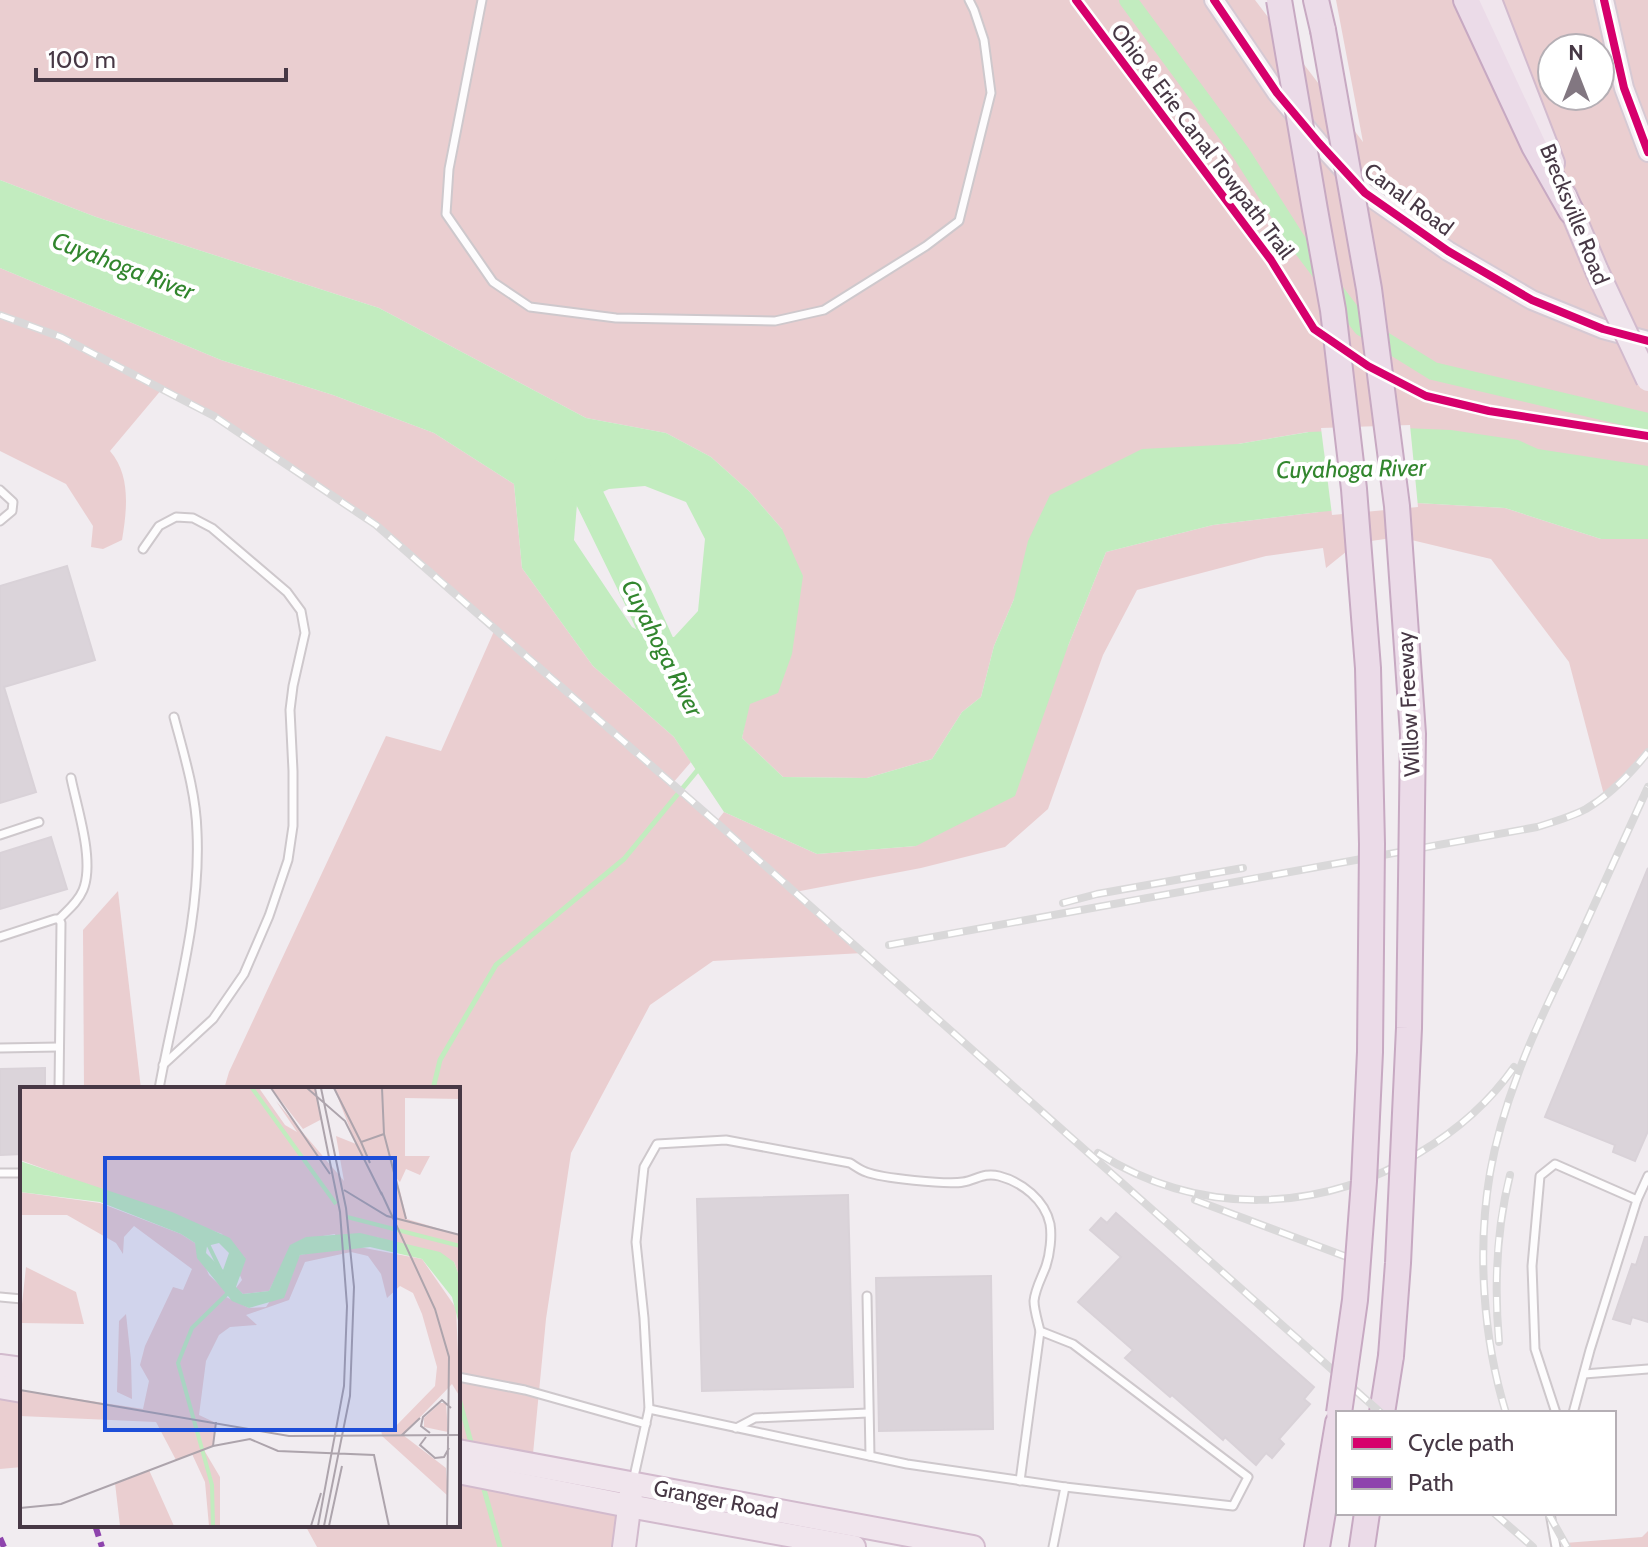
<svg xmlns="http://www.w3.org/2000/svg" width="1648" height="1547" font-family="Cabin,sans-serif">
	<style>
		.green { fill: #eaced0; fill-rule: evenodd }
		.water { fill: #c2ecbf; fill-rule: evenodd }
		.pier { fill: #f1ecf0 }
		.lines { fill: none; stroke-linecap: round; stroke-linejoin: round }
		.stream { stroke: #c2ecbf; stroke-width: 5 }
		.canal { stroke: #c2ecbf; stroke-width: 18 }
		.river { stroke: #c2ecbf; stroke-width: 30 }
		.building { fill: #dbd4da; stroke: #d9d2d8; stroke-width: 2 }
		.lane-casing { stroke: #cec8cc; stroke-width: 11 }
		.secondary-casing { stroke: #d6c9d3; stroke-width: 22 }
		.primary-casing { stroke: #d2bacd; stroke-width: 26 }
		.highway-casing { stroke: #c7a9c2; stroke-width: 28 }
		.lane { stroke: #fdfcfd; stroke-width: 7 }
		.secondary { stroke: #f6f0f4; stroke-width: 18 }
		.primary { stroke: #f0e5ed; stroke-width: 22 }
		.highway { stroke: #ebdbe8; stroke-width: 24 }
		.rail-casing { stroke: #d9d8d9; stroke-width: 8 }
		.rail { stroke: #fff; stroke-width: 5; stroke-dasharray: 15; stroke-linecap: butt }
		.primary-bridge-casing { stroke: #d2bacd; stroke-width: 26; stroke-linecap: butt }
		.highway-bridge-casing { stroke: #c7a9c2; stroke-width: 28; stroke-linecap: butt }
		.primary-bridge { stroke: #f0e5ed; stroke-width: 22 }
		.highway-bridge { stroke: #ebdbe8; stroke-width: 24 }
		.quiet { stroke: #8e44ad; stroke-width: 6; stroke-dasharray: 12 6; stroke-linecap: butt }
		.cycleway-casing { stroke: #fff; stroke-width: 13 }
		.cycleway { stroke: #d6006c; stroke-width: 8 }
		.labels { text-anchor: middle; stroke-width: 8; stroke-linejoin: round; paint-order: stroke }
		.street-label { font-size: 22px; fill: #473845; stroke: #fff }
		.water-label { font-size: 24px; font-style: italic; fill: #32862e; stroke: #fff }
		.inset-river { fill: none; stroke: #c2ecbf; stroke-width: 4 }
		.inset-road { fill: none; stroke: #ada4ac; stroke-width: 2 }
		.view { fill: #1d4ed8; fill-opacity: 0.15; stroke: #1d4ed8; stroke-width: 4 }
		.inset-edge { fill: none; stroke: #473845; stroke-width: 4 }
	</style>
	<rect width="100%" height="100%" fill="#f1ecf0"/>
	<g class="green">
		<path d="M 0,0 L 1255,0 L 1363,142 L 1336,0 L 1466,0 L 1534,146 L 1490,0 L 1648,0 L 1648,475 L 1417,503 L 1505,508 L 1601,539 L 1648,539 L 1648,755 L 1604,795 L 1569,662 L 1491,559 L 1399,537 L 1357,543 L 1326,568 L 1323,548 L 1266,556 L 1137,590 L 1103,655 L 1048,809 L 1005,847 L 921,868 L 795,892 L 863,953 L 713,961 L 650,1005 L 571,1153 L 546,1319 L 532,1464 L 541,1488 L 629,1506 L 624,1547 L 317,1547 L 305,1525 L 458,1525 L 458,1089 L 224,1089 L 229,1072 L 386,736 L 441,751 L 495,629 L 425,568 L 359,515 L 214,416 L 162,389 L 110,451 C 131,475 127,510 122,540 L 103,549 L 91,547 L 93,526 L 66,484 L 0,451 L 0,268 L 221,360 L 333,395 L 434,433 L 514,484 L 522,568 L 593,666 L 674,737 L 691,762 L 672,784 L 716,822 L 724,812 L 817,854 L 916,846 L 1068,646 L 1106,552 L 1213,525 L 1319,512 L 1308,432 L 1238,444 L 1014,599 L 994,646 L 981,697 L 962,712 L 932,759 L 867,778 L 783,777 L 742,738 L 782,529 L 749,491 L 711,457 L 666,433 L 586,418 L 379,308 L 96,217 L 0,180 ZM 1552,48 L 1600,48 L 1600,96 L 1552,96 Z"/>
		<polygon points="118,891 141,1089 84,1089 83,930"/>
		<polygon points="0,1387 22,1391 22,1467 0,1469"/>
		<polygon points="1648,1531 1648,1547 1566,1547 1565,1543 1642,1537"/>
	</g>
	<path class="water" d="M 0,180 L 96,217 L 379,308 L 586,418 L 666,433 L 711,457 L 749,491 L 782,529 L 803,576 L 792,654 L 778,693 L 750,704 L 742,738 L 783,777 L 867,778 L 932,759 L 962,712 L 981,697 L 994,646 L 1014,599 L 1028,541 L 1050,495 L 1142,449 L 1238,444 L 1309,432 L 1404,428 L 1451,430 L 1518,440 L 1538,449 L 1648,466 L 1648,539 L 1601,539 L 1505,508 L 1417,503 L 1319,512 L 1213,525 L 1106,552 L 1068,646 L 1015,796 L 916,846 L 817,854 L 724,812 L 674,737 L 593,666 L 522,568 L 514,484 L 434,433 L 333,395 L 221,360 L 0,268 ZM 645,486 L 686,502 L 705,539 L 698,611 L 674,637 L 651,638 L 632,627 L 574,540 L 577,504 L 609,489 Z"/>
	<polygon class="pier" points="1410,425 1418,507 1332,515 1321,428"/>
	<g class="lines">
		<g class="stream">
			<polyline points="433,1089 440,1060 496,965 624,859 701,766"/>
			<polyline points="458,1395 472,1446"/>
			<polyline points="482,1482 500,1547"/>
		</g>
		<polyline class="canal" points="1128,0 1241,153 1297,241 1362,327 1433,371 1648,422"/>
		<polyline class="river" points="569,466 576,470 639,599 674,676"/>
	</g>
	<g class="building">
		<polygon points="67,566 95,660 4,687 36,792 0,803 0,586"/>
		<polygon points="51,837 67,889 0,909 0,853"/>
		<polygon points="1648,868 1648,1131 1635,1161 1613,1152 1615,1145 1545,1117"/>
		<polygon points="45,1068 45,1089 22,1089 22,1154 0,1155 0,1069"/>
		<polygon points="848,1195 853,1387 702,1391 697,1199"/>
		<polygon points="1116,1213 1314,1387 1304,1399 1310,1404 1279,1439 1284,1444 1272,1458 1266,1453 1256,1465 1225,1437 1223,1440 1172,1395 1170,1397 1125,1358 1133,1350 1078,1302 1121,1257 1090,1230 1101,1218 1107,1223"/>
		<polygon points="1645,1237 1648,1237 1648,1322 1632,1317 1630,1324 1613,1319 1632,1264 1636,1265"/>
		<polygon points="991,1276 993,1429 879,1431 876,1278"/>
	</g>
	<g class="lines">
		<g class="lane-casing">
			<g id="lane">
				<polyline points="482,0 449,169 446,214 493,282 530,307 616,318 775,321 824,310 926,246 959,221 991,93 984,40 974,10 969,0"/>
				<polyline points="0,490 13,502 12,511 0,521"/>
				<polyline points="143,549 159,526 176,517 193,518 212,528 287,592 301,611 305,633 293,686 290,710 293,771 293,826 288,860 269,916 244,974 213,1019 163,1065"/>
				<polyline points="0,835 39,822"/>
				<path d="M 59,919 C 68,910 78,902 83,890 C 95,861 77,808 71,778"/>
				<polyline points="0,937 55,919 59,919 61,923 59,1089"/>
				<polyline points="0,1048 59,1047"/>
				<path d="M 159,1089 C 174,1005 201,919 197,832 C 196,793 184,755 174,717"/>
				<polyline points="0,1173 22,1173"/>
				<polyline points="1637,1200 1648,1176"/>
				<polyline points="867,1296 870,1456"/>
				<polyline points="0,1297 22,1299"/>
				<polyline points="1584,1374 1648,1369"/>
				<polyline points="458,1377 525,1390 646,1424"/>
				<path d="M 649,1409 L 644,1318 L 636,1242 L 644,1167 L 657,1144 L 726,1140 L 850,1163 C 855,1166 860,1170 866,1172 C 881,1178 947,1185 963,1182 C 976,1180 984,1172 999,1176 C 1022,1182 1045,1200 1050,1224 C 1052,1236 1050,1254 1046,1266 C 1042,1277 1035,1289 1034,1301 C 1034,1310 1038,1322 1040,1331"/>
				<polyline points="1556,1413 1535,1349 1532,1266 1540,1176 1555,1164 1637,1200 1590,1350 1573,1413"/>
				<polyline points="736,1428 755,1418 868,1413"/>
				<polyline points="633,1481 649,1409 907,1464 1065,1487 1053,1547"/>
				<polyline points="1020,1481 1040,1331 1073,1344 1248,1477 1233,1506 1065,1487"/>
				<polyline points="1550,1513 1556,1547"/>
			</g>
		</g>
		<g class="secondary-casing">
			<g id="secondary">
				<polyline points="1214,0 1277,93 1319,143 1365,193 1448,251 1532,300 1603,329 1648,341"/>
				<polyline points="1604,0 1624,88 1648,152"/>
			</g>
		</g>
		<g class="primary-casing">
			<g id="primary">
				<polyline points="1490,0 1553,163"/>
				<polyline points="1565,195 1597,271"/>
				<polyline points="0,1366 22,1369"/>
				<polyline points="0,1387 22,1391"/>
				<polyline points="458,1451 973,1547"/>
				<polyline points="458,1472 629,1506 854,1547"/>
				<polyline points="624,1547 631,1493"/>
			</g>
		</g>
		<g class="highway-casing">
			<g id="highway">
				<polyline points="1316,0 1323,30"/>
				<polyline points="1466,0 1534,146 1571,211"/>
				<polyline points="1382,1413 1391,1356"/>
				<polyline points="1317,1547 1338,1423"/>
				<polyline points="1362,1547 1367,1513"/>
			</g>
		</g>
		<use href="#lane" class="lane"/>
		<use href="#secondary" class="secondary"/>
		<use href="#primary" class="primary"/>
		<use href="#highway" class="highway"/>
		<g class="rail-casing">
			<g id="rail">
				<polyline points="0,315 61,337 214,416 376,525 717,823 1381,1413"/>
				<polyline points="1063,903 1097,894 1243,868"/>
				<path d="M 889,945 L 1537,827 C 1553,822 1571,817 1586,809 C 1610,795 1631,773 1648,752"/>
				<path d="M 1098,1153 C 1199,1217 1319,1214 1419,1153 C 1456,1131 1489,1103 1514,1067"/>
				<polyline points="1195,1200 1363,1263"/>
				<path d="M 1499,1342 C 1494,1284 1496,1231 1510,1175"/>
				<path d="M 1506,1413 C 1483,1339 1477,1250 1490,1173 C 1496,1139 1506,1106 1518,1074 C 1535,1026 1559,982 1580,936 C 1603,886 1625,837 1648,787"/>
				<polyline points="1494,1513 1533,1547"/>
				<polyline points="1548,1513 1567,1547"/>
			</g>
		</g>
		<use href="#rail" class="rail"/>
		<g class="primary-bridge-casing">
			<polyline id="primary-bridge" points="1597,271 1648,380"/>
		</g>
		<g class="highway-bridge-casing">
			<g id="highway-bridge">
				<polyline points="1279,0 1315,210 1333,310 1354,489 1368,668 1372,844 1370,1052 1364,1181 1355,1300 1339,1413"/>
				<polyline points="1323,30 1369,289 1397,506 1413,734 1409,1028 1398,1263 1391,1356"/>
			</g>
		</g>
		<use href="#primary-bridge" class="primary-bridge"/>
		<use href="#highway-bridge" class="highway-bridge"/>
		<g class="quiet">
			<polyline points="95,1525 102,1547"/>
			<polyline points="0,1538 4,1547"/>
		</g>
		<g class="cycleway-casing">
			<g id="cycleway">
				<polyline points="1076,0 1271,260 1314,329 1368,366 1426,396 1489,411 1648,436"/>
				<polyline points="1214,0 1277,93 1319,143 1365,193 1448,251 1532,300 1603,329 1648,341"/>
				<polyline points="1604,0 1624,88 1648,152"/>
			</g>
		</g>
		<use href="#cycleway" class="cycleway"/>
	</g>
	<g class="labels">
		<g class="street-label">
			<text transform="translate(1203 141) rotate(53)" y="8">Ohio &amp; Erie Canal Towpath Trail</text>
			<text transform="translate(1409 199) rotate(37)" y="8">Canal Road</text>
			<text transform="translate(1575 214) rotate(68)" y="8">Brecksville Road</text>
			<text transform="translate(1408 704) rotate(-93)" y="8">Willow Freeway</text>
			<text transform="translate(716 1499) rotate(11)" y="8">Granger Road</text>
		</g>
		<g class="water-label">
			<text transform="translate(123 266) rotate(21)" y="8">Cuyahoga River</text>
			<text transform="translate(1351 469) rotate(-1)" y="8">Cuyahoga River</text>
			<text transform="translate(662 648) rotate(63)" y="8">Cuyahoga River</text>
		</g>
	</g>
	<g transform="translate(20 1087)">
		<rect width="440" height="440" fill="#f1ecf0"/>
		<path d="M 0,1 L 239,1 L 265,38 L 277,45 L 256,14 L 324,94 L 316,49 L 336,57 L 314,1 L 440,1 L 440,12 L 385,11 L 385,69 L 410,69 L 400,88 L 386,82 L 380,95 L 377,92 L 387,132 L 440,148 L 440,191 L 434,175 L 356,150 L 334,159 L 402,172 L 436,221 L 440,310 L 432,297 L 383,348 L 426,381 L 428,409 L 362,349 L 361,342 L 374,341 L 415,299 L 417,280 L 402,227 L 393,206 L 380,199 L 367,211 L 361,187 L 348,169 L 331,165 L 285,175 L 269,213 L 226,228 L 237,238 L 210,240 L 199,248 L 186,274 L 179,328 L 196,336 L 193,359 L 184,363 L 200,390 L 200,439 L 189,439 L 185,395 L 172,367 L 156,373 L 136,335 L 0,329 L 0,303 L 123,322 L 129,294 L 120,278 L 125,259 L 153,200 L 163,203 L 172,182 L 114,139 L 104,150 L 103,167 L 96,156 L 47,128 L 0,128 L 0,105 L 80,116 L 161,147 L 175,156 L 189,188 L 207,205 L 204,209 L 229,221 L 246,220 L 280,168 L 317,161 L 315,147 L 303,149 L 263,176 L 249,204 L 223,207 L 216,201 L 222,193 L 202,147 L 0,73 ZM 251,1 L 295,1 L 302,32 L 283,42 ZM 6,180 L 56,205 L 64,237 L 0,236 ZM 106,227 L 111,273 L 112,312 L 97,305 L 99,234 ZM 420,316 L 426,316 L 428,345 L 404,340 L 404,331 ZM 129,383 L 154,439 L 100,439 L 95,396 Z" fill="#eaced0"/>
		<path d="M 0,74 L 152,125 L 210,151 L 226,172 L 216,200 L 223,207 L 249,204 L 270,158 L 286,150 L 340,146 L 420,165 L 434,175 L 440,191 L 440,241 L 432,210 L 402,172 L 350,160 L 280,168 L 264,211 L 229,221 L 212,214 L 177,171 L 175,156 L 161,147 L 80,115 L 0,105 ZM 199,156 L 209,166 L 203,183 L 186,166 L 187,159 Z" fill="#c2ecbf" fill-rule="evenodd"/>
		<path class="inset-river" d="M 232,1 L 316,117M 327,130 L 440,159M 187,155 L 202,186M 193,439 L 192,398 L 158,276 L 172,241 L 209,205"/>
		<path class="inset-road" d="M 251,1 L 310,87M 287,1 L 325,34 L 362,108M 295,1 L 320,125 L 327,219 L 324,299 L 298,439M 301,1 L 326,121 L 334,200 L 330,309 L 304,439M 314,1 L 341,55M 364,47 L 386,132M 350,76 L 341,55 L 364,47 L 362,1M 324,103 L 367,129 L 440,148M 361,105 L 415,222 L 429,270 L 427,439M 0,303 L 269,349 L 440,348M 410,346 L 401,339 L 403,330 L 422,313 L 431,321M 382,348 L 400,331M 406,350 L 400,358 L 415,371 L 424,370 L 429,361M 193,359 L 196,335M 0,421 L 41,417 L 193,359 L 230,352 L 258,364 L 354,368 L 369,439M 291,439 L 301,406M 309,439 L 322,379"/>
		<path class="view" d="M 85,71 L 375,71 L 375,343 L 85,343 Z"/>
		<rect width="440" height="440" class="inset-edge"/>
	</g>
	<rect x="1336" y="1411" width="280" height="104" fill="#ffffff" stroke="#b5afb5" stroke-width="2"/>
	<rect x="1352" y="1437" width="40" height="12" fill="#d6006c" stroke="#b5afb5" stroke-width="2"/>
	<text x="1408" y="1451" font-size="24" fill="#473845">Cycle path</text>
	<rect x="1352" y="1477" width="40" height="12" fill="#8e44ad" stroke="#b5afb5" stroke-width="2"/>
	<text x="1408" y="1491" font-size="24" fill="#473845">Path</text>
	<g transform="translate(1576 72)"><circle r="38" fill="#ffffff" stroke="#b5afb5" stroke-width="2"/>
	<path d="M0-6L14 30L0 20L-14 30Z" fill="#827781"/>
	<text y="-12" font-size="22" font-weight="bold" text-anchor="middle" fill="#473845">N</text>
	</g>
	<path d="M36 68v12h250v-12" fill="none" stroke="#473845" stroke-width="4"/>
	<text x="48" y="68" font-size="24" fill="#473845" stroke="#ffffff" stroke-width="6" paint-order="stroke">100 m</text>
</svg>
